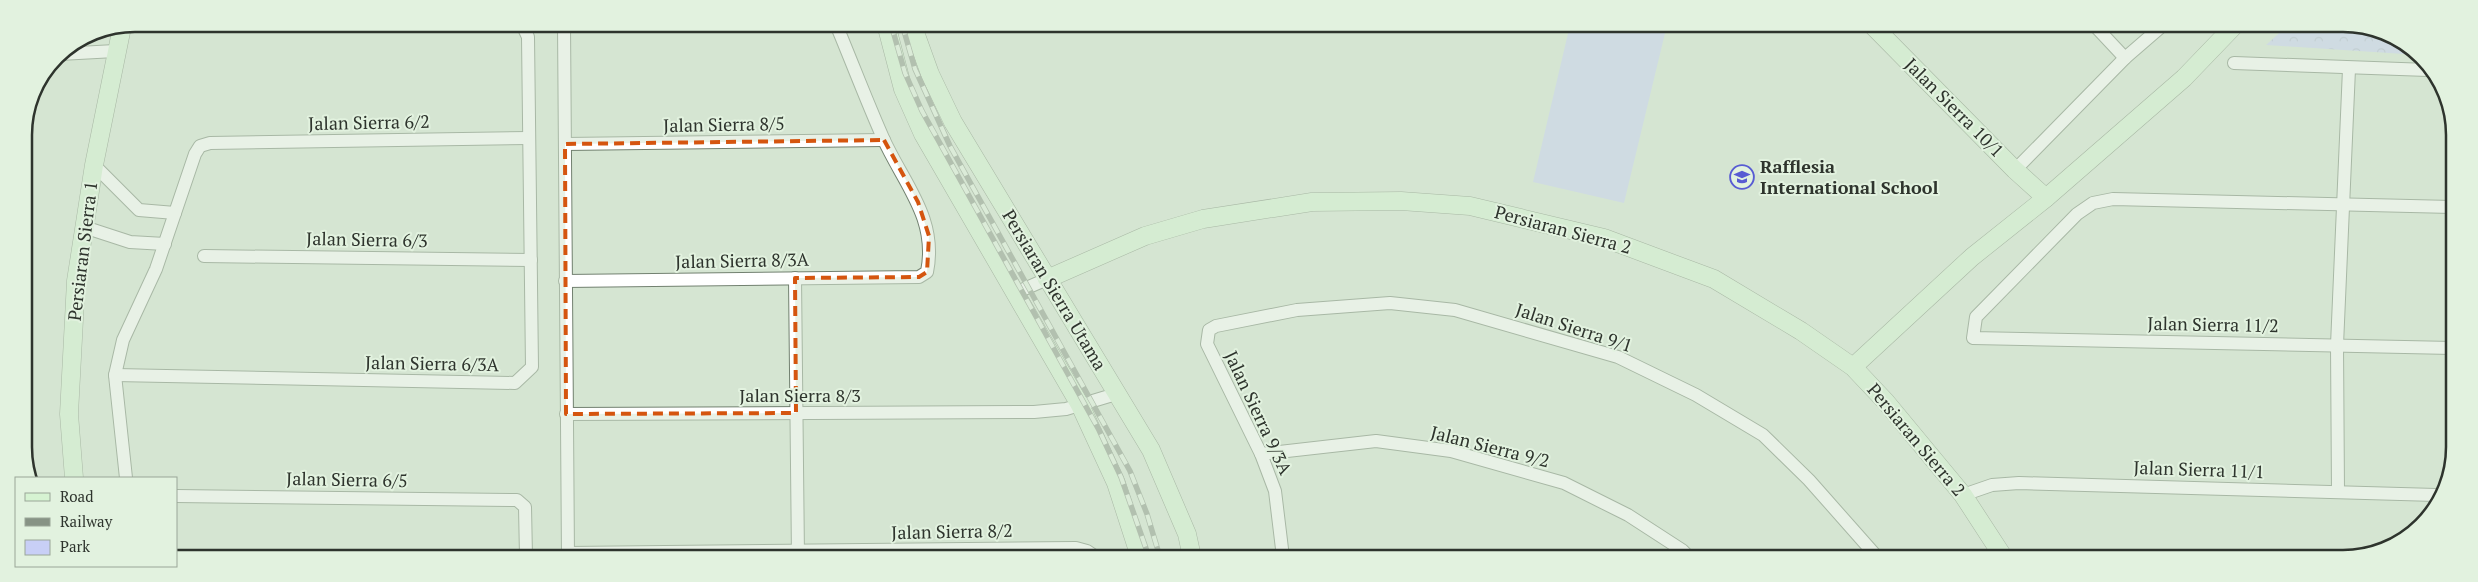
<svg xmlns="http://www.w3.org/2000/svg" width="2478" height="582" font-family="'PT Serif',serif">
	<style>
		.green { fill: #c8cff6 }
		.park { fill: url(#park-crowns) }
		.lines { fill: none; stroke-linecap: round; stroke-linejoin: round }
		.street-casing { stroke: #728170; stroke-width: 14 }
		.secondary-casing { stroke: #728170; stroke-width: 19 }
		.street { stroke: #fff; stroke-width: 12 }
		.secondary { stroke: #d6f3d2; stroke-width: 18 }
		.rail-casing { stroke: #879385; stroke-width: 5.5 }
		.rail { stroke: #e2f2df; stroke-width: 4; stroke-dasharray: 11; stroke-linecap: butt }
		.marked { fill: none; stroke: #d5550f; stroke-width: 4; stroke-dasharray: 10 6; stroke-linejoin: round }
		.labels { text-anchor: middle; stroke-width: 4; stroke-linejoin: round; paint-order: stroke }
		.street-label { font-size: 18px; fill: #2e342d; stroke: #e2f2df }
		.poi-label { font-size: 18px; font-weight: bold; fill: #2e342d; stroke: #e2f2df; text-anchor: start }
		.rim { fill: none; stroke: #2e342d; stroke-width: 2.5 }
	</style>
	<defs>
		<pattern id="park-crowns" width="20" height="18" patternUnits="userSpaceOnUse" patternTransform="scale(1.25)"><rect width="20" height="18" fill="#c8cff6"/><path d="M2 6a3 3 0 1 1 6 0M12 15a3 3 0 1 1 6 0" fill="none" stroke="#acb2d3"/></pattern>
	</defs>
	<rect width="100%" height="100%" fill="#d5e5d2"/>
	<polygon class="green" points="1570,25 1667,25 1624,203 1533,182"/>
	<polygon class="park" points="2287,26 2364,26 2419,55 2266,45"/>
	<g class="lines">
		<g class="street-casing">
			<g id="street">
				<polyline points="564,24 568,557"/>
				<polyline points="2095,26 2125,58"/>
				<polyline points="60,54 115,51"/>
				<polyline points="2234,63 2428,70"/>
				<polyline points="565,144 884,140"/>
				<polyline points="94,165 139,210 175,213"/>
				<polyline points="2015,170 2125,58 2162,26"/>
				<polyline points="2452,207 2113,199 2093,203 2077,214 1976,317 1973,338 2452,348"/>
				<polyline points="84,227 130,242 165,244"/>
				<polyline points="204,256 531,260"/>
				<polyline points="795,278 798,557"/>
				<path d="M 565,281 L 919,277 L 927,272 C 938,218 903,183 883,138 C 867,102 853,65 838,29 L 834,24"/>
				<polyline points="1015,293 1047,279"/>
				<polyline points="115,375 515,383 532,367 528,37 522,24"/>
				<polyline points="566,414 1034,412 1066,409 1116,394"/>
				<polyline points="1261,454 1376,441 1451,451 1564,483 1628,515 1682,550 1689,557"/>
				<polyline points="126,478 115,375 123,340 156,269 195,154 200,146 210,143 529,138"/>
				<polyline points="2338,492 2337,345 2349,69"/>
				<polyline points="1963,495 1992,485 2019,483 2436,495"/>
				<polyline points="176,496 517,500 525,507 526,556"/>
				<polyline points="567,553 1076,548 1087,551 1096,557"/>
				<polyline points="1283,557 1275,491 1261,454 1207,344 1209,330 1216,326 1297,310 1390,303 1455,310 1618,357 1696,395 1763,435 1809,480 1878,558"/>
			</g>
		</g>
		<g class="secondary-casing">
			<g id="secondary">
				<polyline points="886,24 903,89 923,134 1080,405 1116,483 1140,557"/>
				<polyline points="912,24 930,74 953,122 1151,450 1187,534 1192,557"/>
				<polyline points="1872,25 2015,170 2046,198"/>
				<polyline points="1047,279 1145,236 1203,219 1312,202 1401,201 1470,206 1604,238 1714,279 1801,331 1853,367 1886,402 1963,495 2004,558"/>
				<polyline points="1853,367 1972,257 2046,198 2184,78 2234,26"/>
				<polyline points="74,478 69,414 76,281 94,165 122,27"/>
			</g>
		</g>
		<use href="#street" class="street"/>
		<use href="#secondary" class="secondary"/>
		<g class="rail-casing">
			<g id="rail">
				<polyline points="891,24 905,73 922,111 1099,430 1121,477 1149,557"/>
				<polyline points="902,24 915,69 950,146 1130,471 1147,514 1160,557"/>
			</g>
		</g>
		<use href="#rail" class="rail"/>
	</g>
	<path d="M0 0H2478V582H0ZM 884,140 L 918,202 L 929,236 L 927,272 L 919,277 L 795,278 L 796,413 L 566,414 L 565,144 Z" fill="#d5e5d2" fill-opacity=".55" fill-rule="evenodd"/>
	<path class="marked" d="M 884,140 L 918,202 L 929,236 L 927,272 L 919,277 L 795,278 L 796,413 L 566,414 L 565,144 Z"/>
	<defs>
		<g id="school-ring" transform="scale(1.25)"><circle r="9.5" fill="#e2f2df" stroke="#585cd3" stroke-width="1.5"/><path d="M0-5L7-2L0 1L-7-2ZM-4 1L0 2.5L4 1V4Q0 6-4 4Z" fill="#585cd3"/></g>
	</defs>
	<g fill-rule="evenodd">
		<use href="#school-ring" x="1742" y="177"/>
	</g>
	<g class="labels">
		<g class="street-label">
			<text transform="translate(1954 108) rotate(45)" y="6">Jalan Sierra 10/1</text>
			<text transform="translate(369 123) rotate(-1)" y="6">Jalan Sierra 6/2</text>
			<text transform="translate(724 125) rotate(-1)" y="6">Jalan Sierra 8/5</text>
			<text transform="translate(1563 230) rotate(15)" y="6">Persiaran Sierra 2</text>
			<text transform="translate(367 240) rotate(1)" y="6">Jalan Sierra 6/3</text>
			<text transform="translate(83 251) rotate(-83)" y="6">Persiaran Sierra 1</text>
			<text transform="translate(742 261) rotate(-1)" y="6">Jalan Sierra 8/3A</text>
			<text transform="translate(1054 290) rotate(59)" y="6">Persiaran Sierra Utama</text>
			<text transform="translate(2213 325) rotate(1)" y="6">Jalan Sierra 11/2</text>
			<text transform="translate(1574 328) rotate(18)" y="6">Jalan Sierra 9/1</text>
			<text transform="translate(432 364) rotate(1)" y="6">Jalan Sierra 6/3A</text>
			<text x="800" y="402">Jalan Sierra 8/3</text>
			<text transform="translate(1258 413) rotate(65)" y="6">Jalan Sierra 9/3A</text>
			<text transform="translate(1916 440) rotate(50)" y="6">Persiaran Sierra 2</text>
			<text transform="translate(1490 447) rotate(14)" y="6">Jalan Sierra 9/2</text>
			<text transform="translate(2199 470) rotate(2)" y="6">Jalan Sierra 11/1</text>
			<text transform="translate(347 480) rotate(1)" y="6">Jalan Sierra 6/5</text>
			<text transform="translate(952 532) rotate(-1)" y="6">Jalan Sierra 8/2</text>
		</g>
		<g class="poi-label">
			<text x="1760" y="173">Rafflesia<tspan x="1760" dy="21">International School</tspan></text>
		</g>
	</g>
	<path d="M0 0H2478V582H0ZM135 32H2343A103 103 0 0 1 2446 135V447A103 103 0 0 1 2343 550H135A103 103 0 0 1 32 447V135A103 103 0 0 1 135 32Z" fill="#e2f2df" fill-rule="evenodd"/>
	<path class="rim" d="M135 32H2343A103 103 0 0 1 2446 135V447A103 103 0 0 1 2343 550H135A103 103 0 0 1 32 447V135A103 103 0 0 1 135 32Z"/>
	<rect x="15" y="477" width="162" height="90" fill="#e2f2df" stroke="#9aa698"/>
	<rect x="25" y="493" width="25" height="8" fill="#d6f3d2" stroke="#9aa698"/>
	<text x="60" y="502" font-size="15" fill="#2e342d">Road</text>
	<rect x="25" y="518" width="25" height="8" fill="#879385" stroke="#9aa698"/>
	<text x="60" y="527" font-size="15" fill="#2e342d">Railway</text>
	<rect x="25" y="540" width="25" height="15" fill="#c8cff6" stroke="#9aa698"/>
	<text x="60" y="552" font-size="15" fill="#2e342d">Park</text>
</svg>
